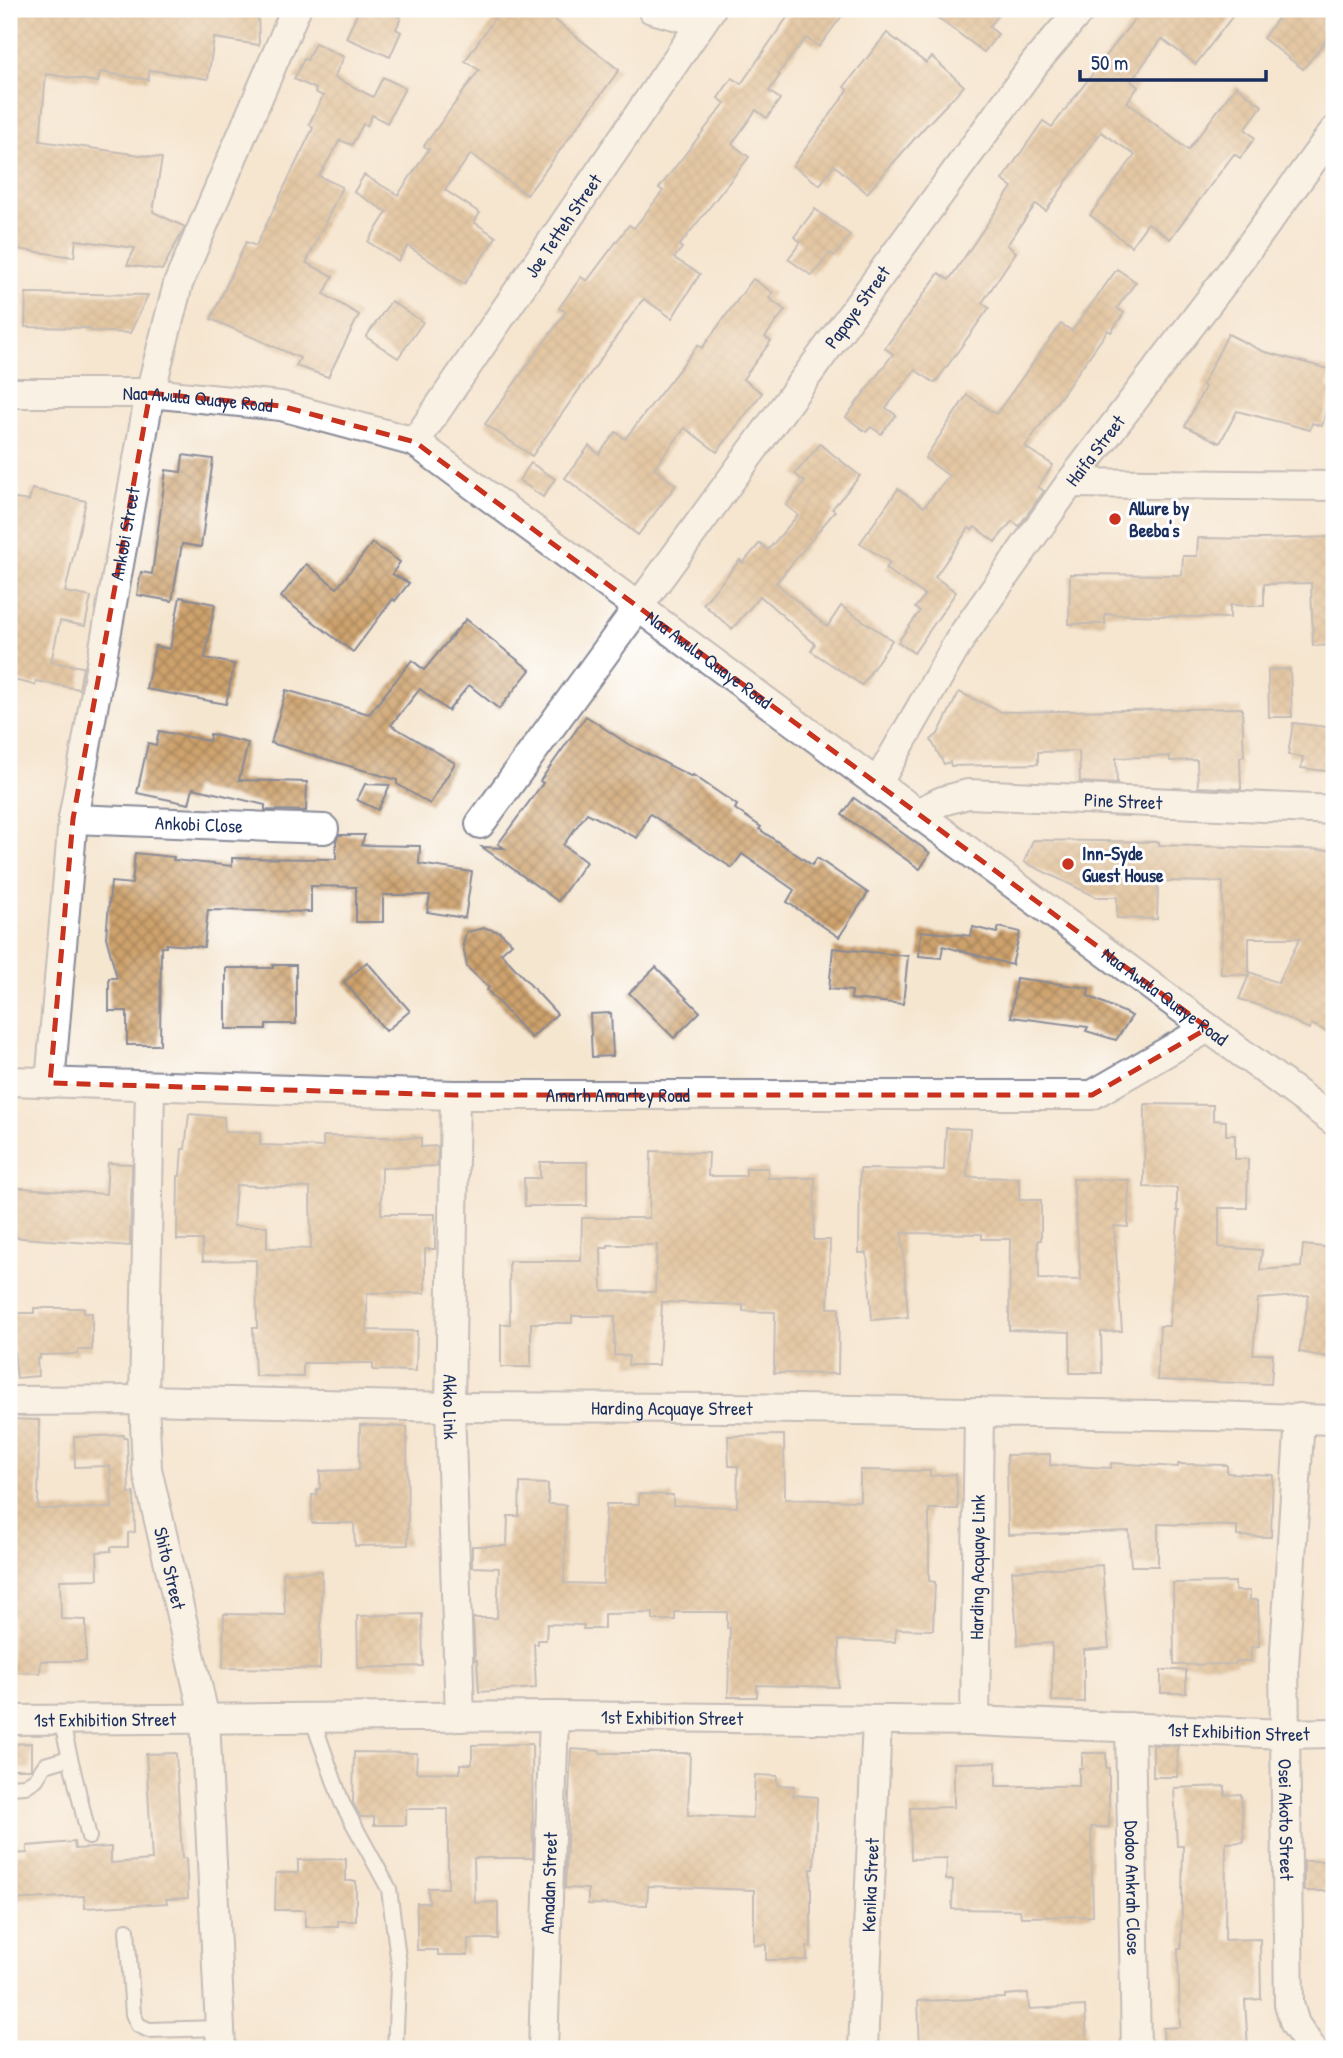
<svg xmlns="http://www.w3.org/2000/svg" width="1343" height="2058" font-family="'Patrick Hand',sans-serif">
	<style>
		.building { fill: url(#building-cross-hatch); fill-rule: evenodd }
		.lines { fill: none; stroke-linecap: round; stroke-linejoin: round }
		.service-casing { stroke: #888a97; stroke-width: 18 }
		.minor-casing { stroke: #888a97; stroke-width: 32 }
		.service { stroke: #fff; stroke-width: 14 }
		.minor { stroke: #fff; stroke-width: 28 }
		.marked { fill: none; stroke: #c8321e; stroke-width: 5; stroke-dasharray: 14 9; stroke-linejoin: round }
		.poi-dot { fill: #c8321e; stroke: #fff; stroke-width: 2.5 }
		.labels { text-anchor: middle; stroke-width: 6; stroke-linejoin: round; paint-order: stroke }
		.street-label { font-size: 19px; fill: #1b2f5e; stroke: #fff }
		.poi-label { font-size: 19px; font-weight: bold; fill: #1b2f5e; stroke: #fff; text-anchor: start }
	</style>
	<defs>
		<pattern id="building-cross-hatch" width="8" height="8" patternUnits="userSpaceOnUse" patternTransform="scale(1.75)"><rect width="8" height="8" fill="#cea26c"/><path d="M0 0l8 8M0 8l8-8" fill="none" stroke="#a6845c"/></pattern>
	</defs>
	<rect width="100%" height="100%" fill="#fff"/>
	<filter id="ink" filterUnits="userSpaceOnUse"><feTurbulence type="fractalNoise" baseFrequency=".0143" numOctaves="2"/><feDisplacementMap in="SourceGraphic" scale="14" xChannelSelector="R" yChannelSelector="G"/><feConvolveMatrix kernelMatrix="1 2 1 2 8 2 1 2 1" color-interpolation-filters="sRGB"/></filter>
	<filter id="wash" filterUnits="userSpaceOnUse"><feTurbulence type="fractalNoise" baseFrequency=".00686" numOctaves="4" result="noise"/><feDisplacementMap in="SourceGraphic" scale="28" xChannelSelector="R" yChannelSelector="G"/><feGaussianBlur stdDeviation="1.57" result="paint"/><feColorMatrix in="noise" values="0 0 0 0 0 0 0 0 0 0 0 0 0 0 0 0 0 1.4 0 .05"/><feComposite in="paint" operator="in"/></filter>
	<g filter="url(#wash)">
		<rect width="100%" height="100%" fill="#f5e6d0"/>
		<g id="blocks">
			<g class="building">
				<polygon points="17,9 258,9 259,45 214,38 208,79 150,70 148,80 100,72 98,82 46,74 40,141 162,158 153,212 185,227 162,270 127,265 135,248 76,240 74,257 9,248 9,27 15,27"/>
				<polygon points="359,9 392,9 390,13 401,18 396,29 401,32 390,57 346,38"/>
				<polygon points="501,9 541,9 619,70 527,195 471,154 445,190 480,213 474,222 496,237 464,284 408,246 398,261 368,242 387,212 354,192 364,175 398,195 429,149 424,146 479,70 465,61"/>
				<polygon points="793,9 847,9 819,47 806,38 778,74 780,75 769,91 780,99 767,118 756,110 732,144 749,157 679,246 682,248 674,258 700,274 672,318 644,299 641,302 532,456 485,424 566,312 559,308 581,277 587,281 629,225 634,228 663,191 659,188 725,103 718,98 732,78 741,84"/>
				<polygon points="926,9 1003,9 989,27 998,34 984,52"/>
				<polygon points="1142,9 1238,9 1196,64 1162,39 1131,81 1138,87 1127,102 1188,150 1236,86 1262,106 1245,129 1255,138 1240,158 1234,154 1170,239 1148,223 1131,246 1090,215 1135,155 1101,132 1046,211 1036,204 1007,245 1016,252 982,303 989,308 935,383 915,370 886,408 896,415 881,434 871,427 866,432 846,417 893,354 885,348 939,273 949,280 1012,187 1002,180 1043,121 1052,127"/>
				<polygon points="1285,9 1334,9 1334,31 1303,69 1263,38"/>
				<polygon points="887,33 926,63 932,57 964,86 923,129 867,193 834,165 820,185 793,166 848,90 844,87"/>
				<polygon points="315,43 344,57 334,77 373,97 383,77 405,88 387,123 372,115 367,126 363,124 352,145 340,140 319,176 342,187 306,263 333,276 324,294 359,315 328,377 296,366 300,358 211,319 246,242 256,246 313,128 309,124 323,96 315,92 316,89 294,79 304,59 307,60"/>
				<polygon points="815,209 850,235 835,256 830,253 812,276 788,259 801,242 794,237"/>
				<polygon points="1117,269 1136,282 1117,308 1124,313 1111,332 1108,330 1025,447 1053,465 1038,487 1044,491 1019,526 1012,521 995,542 975,527 972,530 969,528 935,577 956,592 914,653 898,642 920,611 915,608 925,595 886,569 890,563 860,543 898,489 924,507 949,476 925,458 967,395 996,414 1061,324 1072,331"/>
				<polygon points="753,279 773,293 769,298 785,310 765,337 771,341 743,379 762,393 717,452 685,428 654,468 676,485 638,535 565,478 589,446 599,454 616,432 625,439 698,345 702,348"/>
				<polygon points="26,293 148,295 130,333 91,331 90,328 25,327"/>
				<polygon points="391,301 423,322 398,358 366,337"/>
				<polygon points="1228,334 1262,351 1332,370 1327,388 1332,390 1322,426 1312,423 1310,430 1237,411 1220,443 1185,426 1205,387 1202,385"/>
				<polygon points="820,444 860,476 832,509 835,511 776,583 827,627 841,606 892,640 862,685 811,651 815,644 760,596 732,629 703,604 740,560 743,563 760,543 768,550 798,515 786,505 805,482 795,474"/>
				<polygon points="183,455 213,459 201,547 182,544 172,601 137,595 141,572 152,574 166,470 181,472"/>
				<polygon points="531,463 555,479 543,497 519,480"/>
				<polygon points="32,489 86,501 65,592 91,597 85,626 60,621 51,662 83,667 79,689 36,681 35,685 9,679 9,634 12,617 9,616 9,498 29,501"/>
				<polygon points="1334,537 1334,645 1313,646 1311,583 1264,584 1264,606 1230,605 1230,618 1105,614 1105,624 1069,624 1070,574 1182,575 1183,556 1197,556 1198,538 1262,539"/>
				<polygon points="372,543 400,562 392,574 409,583 395,601 393,599 353,652 281,597 306,564 337,588"/>
				<polygon points="180,597 215,604 205,658 234,664 226,704 146,689 155,646 170,649"/>
				<polygon points="466,619 530,670 499,709 469,685 448,711 420,689 391,725 455,763 430,804 397,784 397,780 271,743 286,690 369,714 412,660 424,670"/>
				<polygon points="1290,669 1292,717 1269,717 1268,670"/>
				<polygon points="959,692 1001,712 1242,708 1244,756 1240,757 1241,789 1198,787 1197,760 1170,761 1170,756 1116,758 1117,784 1080,782 1079,751 1038,752 1038,764 951,766 950,762 944,764 931,740 938,734"/>
				<polygon points="586,716 628,744 692,777 693,775 737,805 735,809 761,827 759,829 812,865 817,858 868,893 839,937 787,902 794,890 742,854 732,868 650,814 637,838 587,813 563,845 586,862 558,901 482,847 504,848 498,844 543,783 540,781"/>
				<polygon points="1293,723 1334,728 1334,772 1301,768 1303,757 1288,755"/>
				<polygon points="159,731 209,741 210,734 248,743 239,780 307,782 306,811 265,810 265,805 193,788 189,804 137,793 148,743 156,745"/>
				<polygon points="365,784 390,785 378,810 357,800"/>
				<polygon points="854,798 930,853 920,869 842,815"/>
				<polygon points="339,835 365,835 361,845 420,846 419,864 472,872 465,918 427,912 430,895 383,895 383,922 356,922 356,887 311,886 311,912 208,910 204,947 166,944 166,947 161,947 160,1045 127,1045 127,1011 109,1011 109,978 117,978 106,937 111,882 132,884 135,853 174,857 173,860 232,866 232,858 336,859 336,840"/>
				<polygon points="1033,840 1159,842 1159,845 1334,850 1334,1015 1326,1031 1311,1024 1309,1029 1264,1007 1239,999 1250,972 1278,983 1300,938 1249,938 1249,975 1221,974 1223,882 1158,881 1157,919 1117,918 1117,897 1096,897 1024,862"/>
				<polygon points="973,927 997,933 999,927 1020,932 1012,965 943,946 941,958 919,956 921,931 971,936"/>
				<polygon points="485,928 500,932 512,943 501,953 557,1014 531,1038 487,990 489,988 467,967 463,945 466,932"/>
				<polygon points="833,948 908,956 903,1004 851,999 852,991 829,989"/>
				<polygon points="367,962 410,1011 386,1031 344,982"/>
				<polygon points="273,965 296,965 296,1024 266,1024 266,1029 226,1029 226,968 273,968"/>
				<polygon points="656,967 700,1012 674,1038 629,993"/>
				<polygon points="1016,978 1089,988 1088,996 1132,1016 1116,1040 1086,1031 1088,1027 1011,1017"/>
				<polygon points="611,1013 613,1056 592,1057 590,1014"/>
				<polygon points="1145,1104 1213,1105 1213,1120 1226,1121 1226,1135 1235,1135 1235,1159 1248,1159 1247,1208 1219,1208 1219,1247 1262,1250 1260,1270 1301,1267 1303,1245 1334,1248 1334,1358 1299,1352 1309,1295 1258,1299 1253,1354 1273,1354 1271,1384 1157,1380 1160,1326 1169,1326 1179,1211 1177,1211 1177,1188 1144,1187"/>
				<path d="M 189,1114 L 224,1117 L 225,1132 L 260,1133 L 260,1145 L 323,1147 L 323,1136 L 421,1138 L 421,1147 L 438,1146 L 437,1166 L 382,1168 L 381,1214 L 435,1214 L 435,1249 L 425,1249 L 425,1293 L 367,1293 L 367,1330 L 417,1331 L 416,1371 L 373,1370 L 373,1363 L 303,1363 L 303,1377 L 255,1376 L 253,1328 L 257,1328 L 256,1260 L 203,1261 L 202,1240 L 177,1240 L 178,1176 L 180,1176 L 182,1149 L 185,1149 ZM 236,1185 L 310,1188 L 311,1249 L 267,1248 L 267,1226 L 233,1226 Z"/>
				<polygon points="946,1128 970,1129 967,1177 1019,1178 1019,1200 1041,1200 1041,1240 1038,1240 1039,1279 1081,1280 1073,1179 1129,1180 1128,1227 1114,1226 1122,1331 1101,1332 1102,1373 1070,1373 1070,1332 1009,1330 1010,1239 982,1239 982,1234 902,1233 908,1317 872,1320 867,1253 859,1253 860,1169 944,1170"/>
				<path d="M 651,1151 L 709,1153 L 708,1176 L 746,1176 L 746,1168 L 768,1168 L 768,1178 L 815,1178 L 814,1240 L 830,1240 L 828,1308 L 839,1308 L 838,1374 L 774,1373 L 775,1312 L 743,1311 L 743,1305 L 662,1302 L 659,1365 L 628,1365 L 629,1356 L 614,1355 L 615,1316 L 572,1316 L 572,1323 L 531,1323 L 531,1367 L 501,1367 L 501,1324 L 510,1324 L 509,1261 L 581,1261 L 582,1218 L 649,1218 ZM 608,1245 L 657,1245 L 655,1292 L 602,1291 L 601,1248 L 608,1248 Z"/>
				<polygon points="540,1162 587,1162 587,1206 525,1206 524,1178 540,1178"/>
				<polygon points="108,1163 132,1164 130,1246 9,1237 9,1187 106,1194"/>
				<polygon points="34,1308 84,1308 84,1313 92,1313 92,1350 78,1350 78,1354 40,1355 40,1359 37,1359 38,1376 17,1378 13,1343 9,1343 9,1313 34,1313"/>
				<polygon points="10,1419 39,1420 38,1509 112,1508 110,1466 75,1467 74,1437 124,1435 124,1438 127,1438 129,1493 134,1493 135,1532 128,1533 128,1547 111,1547 111,1551 97,1552 98,1579 60,1580 61,1619 86,1620 86,1661 41,1661 40,1673 11,1672 12,1616 9,1616"/>
				<polygon points="360,1425 407,1427 408,1545 355,1546 354,1523 312,1523 312,1495 317,1495 317,1489 320,1489 320,1471 359,1470"/>
				<polygon points="784,1435 785,1499 860,1501 860,1470 930,1471 930,1476 956,1474 958,1509 929,1509 929,1581 935,1582 933,1630 896,1629 895,1642 839,1640 838,1687 757,1685 757,1697 728,1697 730,1628 727,1628 727,1612 675,1612 675,1620 653,1620 653,1613 604,1614 604,1629 583,1629 584,1625 547,1624 546,1640 538,1640 538,1644 534,1644 536,1688 479,1692 477,1660 475,1660 473,1618 497,1618 499,1568 472,1567 472,1546 507,1546 508,1516 519,1516 520,1483 548,1484 548,1504 566,1505 564,1583 603,1584 606,1504 639,1504 639,1494 673,1495 673,1505 737,1507 738,1466 729,1466 728,1436"/>
				<polygon points="1050,1454 1050,1465 1111,1468 1111,1463 1178,1467 1178,1464 1227,1465 1227,1473 1273,1475 1271,1537 1237,1536 1237,1526 1158,1524 1158,1566 1131,1566 1129,1531 1008,1535 1007,1455"/>
				<polygon points="1102,1565 1109,1648 1084,1650 1084,1702 1052,1701 1052,1643 1018,1645 1012,1571"/>
				<polygon points="322,1571 320,1669 223,1668 224,1614 285,1615 283,1573"/>
				<polygon points="1235,1582 1235,1591 1250,1591 1250,1600 1258,1600 1259,1646 1251,1647 1251,1661 1236,1661 1236,1664 1174,1665 1173,1583"/>
				<polygon points="422,1614 423,1666 358,1668 357,1616"/>
				<rect x="1161" y="1670" width="25" height="23"/>
				<polygon points="31,1743 31,1769 9,1769 9,1744"/>
				<polygon points="532,1744 533,1858 474,1858 475,1903 498,1902 498,1939 468,1939 468,1955 438,1955 438,1950 417,1950 417,1903 429,1903 428,1888 448,1888 448,1809 406,1809 406,1825 374,1825 374,1817 361,1817 353,1803 354,1752 417,1753 416,1772 460,1773 460,1764 472,1764 472,1745"/>
				<polygon points="1153,1745 1178,1746 1177,1777 1153,1777"/>
				<polygon points="571,1749 600,1751 600,1753 690,1753 688,1815 753,1818 755,1775 777,1776 777,1785 794,1786 793,1795 817,1797 814,1869 811,1869 811,1947 807,1947 807,1960 766,1960 766,1944 754,1945 754,1890 648,1886 647,1905 588,1904 588,1889 565,1888"/>
				<polygon points="176,1753 182,1858 186,1858 188,1898 166,1899 167,1903 85,1908 84,1896 9,1900 9,1869 12,1869 11,1854 27,1853 27,1846 74,1842 75,1849 111,1847 111,1863 152,1860 146,1754"/>
				<polygon points="1082,1753 1106,1753 1106,1768 1109,1768 1109,1827 1091,1827 1093,1916 1021,1917 1020,1910 952,1909 953,1880 946,1880 947,1858 911,1859 910,1808 954,1807 954,1763 996,1762 996,1786 1079,1786 1079,1768 1082,1768"/>
				<polygon points="1225,1786 1225,1795 1241,1794 1244,1842 1226,1843 1225,1940 1260,1939 1261,1999 1245,2000 1248,2049 1164,2049 1163,2028 1180,2027 1178,1948 1181,1948 1183,1846 1177,1846 1174,1788"/>
				<polygon points="346,1859 346,1881 356,1881 356,1921 338,1921 338,1927 305,1927 305,1910 275,1910 276,1873 298,1873 298,1860"/>
				<rect x="1304" y="1861" width="30" height="30"/>
				<polygon points="1028,1993 1029,2009 1085,2006 1087,2049 920,2049 918,2001 1005,1998 1005,1995"/>
			</g>
		</g>
	</g>
	<g filter="url(#ink)">
		<use href="#blocks" fill-opacity="0" stroke="#888a97" stroke-width="2"/>
		<g class="lines">
			<g class="service-casing">
				<g id="service">
					<polyline points="312,1718 342,1803 389,1889 399,1965 395,2049"/>
					<polyline points="61,1720 89,1837"/>
					<polyline points="9,1787 25,1786 36,1779 45,1765 69,1758"/>
					<polyline points="127,1930 133,2014 138,2025 149,2030 220,2028"/>
				</g>
			</g>
			<g class="minor-casing">
				<g id="minor">
					<polyline points="652,9 700,22"/>
					<path id="s1" d="M 9,393 L 150,393 L 281,406 L 415,442 L 1334,1121"/>
					<path id="s2" d="M 415,442 L 711,9"/>
					<polyline points="1070,483 1334,486"/>
					<path id="s3" d="M 877,784 L 962,636 L 1070,483 L 1223,283 L 1334,131"/>
					<path id="s4" d="M 917,813 L 942,801 L 968,794 L 1334,810"/>
					<path id="s5" d="M 73,819 L 324,829"/>
					<path id="s6" d="M 480,824 L 1035,63 L 1081,9"/>
					<path id="s7" d="M 9,1081 L 455,1095 L 1092,1095 L 1208,1028"/>
					<path id="s8" d="M 50,1083 L 73,819 L 150,393 L 178,284 L 296,9"/>
					<path id="s9" d="M 150,1086 L 144,1400 L 147,1469 L 205,1719 L 221,2049"/>
					<path id="s10" d="M 455,1095 L 450,1407 L 460,1717"/>
					<path id="s11" d="M 9,1401 L 144,1400 L 450,1407 L 732,1408 L 1212,1416 L 1334,1420"/>
					<path id="s12" d="M 1300,1418 L 1284,1666 L 1289,2004 L 1295,2024 L 1312,2049"/>
					<path id="s13" d="M 9,1720 L 554,1716 L 975,1721 L 1284,1734 L 1334,1733"/>
					<path id="s14" d="M 975,1721 L 979,1412"/>
					<path id="s15" d="M 1130,1727 L 1136,2049"/>
					<path id="s16" d="M 543,2049 L 554,1716"/>
					<path id="s17" d="M 863,2049 L 877,1720"/>
				</g>
			</g>
			<use href="#service" class="service"/>
			<use href="#minor" class="minor"/>
		</g>
	</g>
	<path d="M0 0H1343V2058H0ZM 150,393 L 281,406 L 415,442 L 1208,1028 L 1092,1095 L 455,1095 L 50,1083 L 73,819 Z" fill="#f5e6d0" fill-opacity=".55" fill-rule="evenodd"/>
	<path class="marked" d="M 150,393 L 281,406 L 415,442 L 1208,1028 L 1092,1095 L 455,1095 L 50,1083 L 73,819 Z"/>
	<g class="poi-dot">
		<circle cx="1115" cy="519" r="7"/>
		<circle cx="1068" cy="864" r="7"/>
	</g>
	<g class="labels">
		<g class="street-label">
			<text dy="7" stroke="none"><textPath href="#s2" startOffset="262">Joe Tetteh Street</textPath></text>
			<text dy="7" stroke="none"><textPath href="#s6" startOffset="640">Papaye Street</textPath></text>
			<text dy="7" stroke="none"><textPath href="#s1" startOffset="189">Naa Awula Quaye Road</textPath></text>
			<text dy="7" stroke="none"><textPath href="#s3" startOffset="399">Haifa Street</textPath></text>
			<text dy="7" stroke="none"><textPath href="#s8" startOffset="555">Ankobi Street</textPath></text>
			<text dy="7" stroke="none"><textPath href="#s1" startOffset="777">Naa Awula Quaye Road</textPath></text>
			<text dy="7" stroke="none"><textPath href="#s4" startOffset="210">Pine Street</textPath></text>
			<text dy="7" stroke="none"><textPath href="#s5" startOffset="126">Ankobi Close</textPath></text>
			<text dy="7" stroke="none"><textPath href="#s1" startOffset="1344">Naa Awula Quaye Road</textPath></text>
			<text dy="7" stroke="none"><textPath href="#s7" startOffset="609">Amarh Amartey Road</textPath></text>
			<text dy="7" stroke="none"><textPath href="#s10" startOffset="312">Akko Link</textPath></text>
			<text dy="7" stroke="none"><textPath href="#s11" startOffset="663">Harding Acquaye Street</textPath></text>
			<text dy="7" stroke="none"><textPath href="#s14" startOffset="154">Harding Acquaye Link</textPath></text>
			<text dy="7" stroke="none"><textPath href="#s9" startOffset="485">Shito Street</textPath></text>
			<text dy="7" stroke="none"><textPath href="#s13" startOffset="663">1st Exhibition Street</textPath></text>
			<text dy="7" stroke="none"><textPath href="#s13" startOffset="96">1st Exhibition Street</textPath></text>
			<text dy="7" stroke="none"><textPath href="#s13" startOffset="1230">1st Exhibition Street</textPath></text>
			<text dy="7" stroke="none"><textPath href="#s12" startOffset="402">Osei Akoto Street</textPath></text>
			<text dy="7" stroke="none"><textPath href="#s16" startOffset="166">Amadan Street</textPath></text>
			<text dy="7" stroke="none"><textPath href="#s17" startOffset="164">Kenika Street</textPath></text>
			<text dy="7" stroke="none"><textPath href="#s15" startOffset="161">Dodoo Ankrah Close</textPath></text>
		</g>
		<g class="poi-label">
			<text x="1129" y="515">Allure by<tspan x="1129" dy="22">Beeba's</tspan></text>
			<text x="1082" y="860">Inn-Syde<tspan x="1082" dy="22">Guest House</tspan></text>
		</g>
	</g>
	<rect width="1343" height="2058" fill="none" stroke="#fff" stroke-width="35"/>
	<path d="M1080 70v10h186v-10" fill="none" stroke="#1b2f5e" stroke-width="3.5"/>
	<text x="1091" y="70" font-size="21" fill="#1b2f5e" stroke="#ffffff" stroke-width="5" paint-order="stroke">50 m</text>
</svg>
